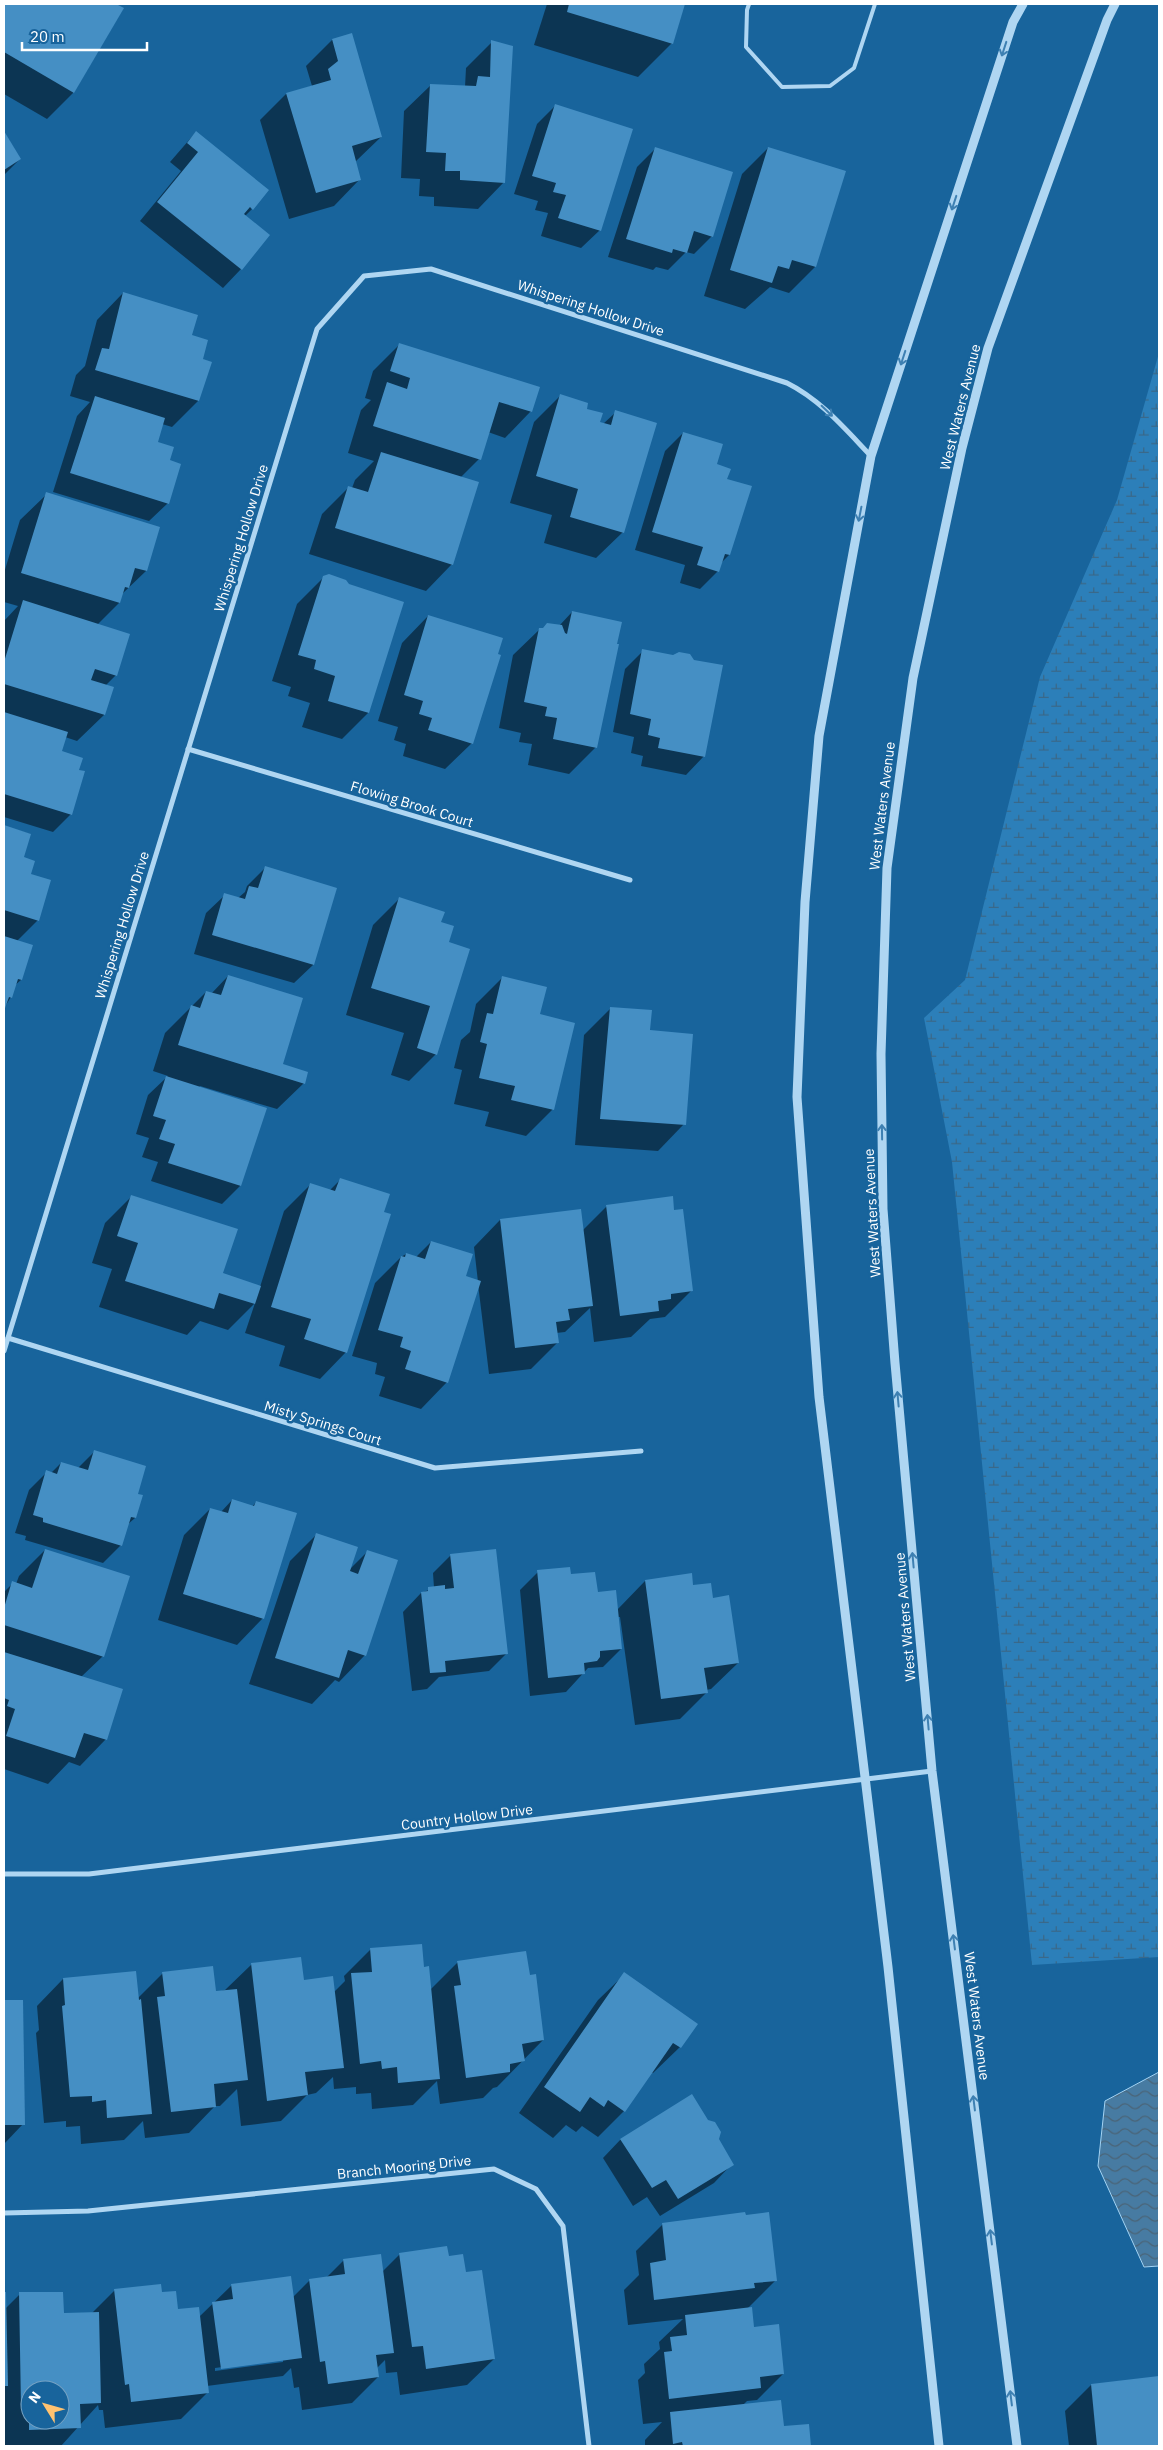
<svg xmlns="http://www.w3.org/2000/svg" width="1163" height="2450" font-family="'IBM Plex Sans',sans-serif">
	<style>
		.wetland { fill: url(#wetland-marsh) }
		.water { fill: url(#water-waves); stroke: #a2d3f4 }
		.shadow { fill: #0007; fill-rule: evenodd }
		.building { fill: #458fc4 }
		.lines { fill: none; stroke-linecap: round; stroke-linejoin: round }
		.service { stroke: #afd6f2; stroke-width: 4 }
		.minor { stroke: #afd6f2; stroke-width: 5 }
		.tertiary { stroke: #afd6f2; stroke-width: 9 }
		.oneway { stroke: #3e80b2 }
		.labels { text-anchor: middle; stroke-width: 5; stroke-linejoin: round; paint-order: stroke }
		.street-label { font-size: 14px; fill: #fff; stroke: #18649c }
	</style>
	<defs>
		<pattern id="wetland-marsh" width="20" height="14" patternUnits="userSpaceOnUse" patternTransform="scale(1.25)"><rect width="20" height="14" fill="#2c7fb9"/><path d="M1 5h8M5 5V1M11 12h8M15 12V8" fill="none" stroke="#3a6888"/></pattern>
		<pattern id="water-waves" width="16" height="10" patternUnits="userSpaceOnUse" patternTransform="scale(1.25)"><rect width="16" height="10" fill="#477ba2"/><path d="M0 5q4-4 8 0t8 0" fill="none" stroke="#4a6477"/></pattern>
	</defs>
	<rect width="100%" height="100%" fill="#18649c"/>
	<polygon class="wetland" points="1159,353 1159,1957 1032,1965 952,1162 924,1018 965,980 1040,677 1117,500"/>
	<polygon class="water" points="1159,2072 1159,2266 1144,2267 1098,2166 1105,2101"/>
	<g class="shadow">
		<polygon points="4,4 113,4 122,9 73,93 47,119 4,94"/>
		<polygon points="547,4 684,4 672,43 638,77 534,45"/>
		<polygon points="351,35 381,137 355,162 360,179 334,206 289,219 260,120 286,94 312,86 306,66 332,40"/>
		<polygon points="492,42 504,182 478,209 434,206 434,197 419,196 420,179 401,178 404,111 431,85 465,87 466,68"/>
		<polygon points="555,106 600,230 581,248 541,236 548,213 535,210 538,201 514,194 537,124"/>
		<polygon points="196,132 252,209 245,216 268,235 241,269 223,288 140,221 181,171 170,162"/>
		<polygon points="4,133 20,159 4,175"/>
		<polygon points="768,148 815,267 789,293 770,287 745,309 704,296 742,174"/>
		<polygon points="655,149 712,236 694,254 686,252 668,270 656,267 653,270 608,257 637,167"/>
		<polygon points="123,293 190,336 201,359 210,362 198,401 172,427 162,424 156,443 169,461 168,503 149,521 53,492 77,416 90,402 70,396 76,375 85,366 97,320"/>
		<polygon points="400,344 531,411 505,438 488,432 479,459 460,478 452,564 426,591 309,554 322,514 349,487 352,488 355,480 374,461 348,453 361,410 371,400 365,398 373,371"/>
		<polygon points="560,396 585,410 598,423 603,424 616,412 623,532 596,558 544,543 552,515 510,503 534,422"/>
		<polygon points="683,433 715,465 726,479 729,555 721,563 718,571 700,589 680,583 685,565 635,550 665,451"/>
		<polygon points="47,494 159,528 146,571 121,595 119,603 97,625 116,675 105,686 104,715 77,741 65,737 61,752 78,771 71,814 53,832 4,817 4,621 18,606 4,602 4,573 20,520"/>
		<polygon points="323,578 403,603 368,713 342,739 302,727 310,703 288,696 291,687 272,681 297,604"/>
		<polygon points="572,612 596,747 569,774 528,765 532,744 519,742 521,733 499,728 513,655 540,629 559,626"/>
		<polygon points="428,616 472,743 445,769 403,756 406,744 394,740 398,727 378,721 402,643"/>
		<polygon points="643,651 704,756 686,775 641,766 643,756 631,753 634,737 613,732 625,669"/>
		<polygon points="4,826 30,834 22,858 30,875 38,920 16,942 21,980 14,986 11,997 4,1008"/>
		<polygon points="265,868 336,889 313,965 294,983 194,954 206,913 225,895 238,898 245,892 247,886"/>
		<polygon points="399,899 440,922 447,943 436,1054 409,1081 391,1075 404,1033 346,1015 373,925"/>
		<polygon points="228,976 281,1065 304,1083 277,1109 200,1086 199,1088 265,1109 240,1186 222,1204 151,1181 158,1162 142,1157 149,1138 136,1134 148,1095 168,1076 153,1071 165,1033 206,992 211,994"/>
		<polygon points="503,977 538,1015 574,1024 552,1110 526,1136 485,1126 489,1112 454,1104 462,1070 454,1068 461,1040 470,1032 476,1004"/>
		<polygon points="610,1009 649,1032 684,1124 658,1151 575,1145 584,1035"/>
		<polygon points="340,1180 346,1352 320,1379 279,1366 285,1346 245,1333 255,1303 228,1330 200,1321 187,1335 99,1307 112,1269 92,1263 105,1223 131,1197 221,1274 260,1287 284,1211 310,1185 329,1191"/>
		<polygon points="607,1206 673,1212 692,1290 665,1317 650,1319 631,1337 594,1342 590,1308 565,1332 556,1333 557,1343 531,1369 489,1374 478,1284 447,1382 421,1409 379,1396 385,1377 375,1374 377,1363 352,1356 375,1283 401,1257 406,1254 416,1257 431,1242 464,1277 478,1282 474,1247 500,1220 583,1230"/>
		<polygon points="94,1452 137,1495 135,1518 127,1525 121,1545 103,1563 25,1540 26,1536 15,1533 29,1490 47,1472 51,1473 61,1463 78,1468"/>
		<polygon points="232,1500 252,1507 256,1502 263,1618 237,1645 158,1620 184,1535 210,1509 221,1512"/>
		<polygon points="317,1534 349,1570 367,1552 365,1655 339,1682 335,1680 312,1704 249,1684 290,1561"/>
		<polygon points="45,1550 103,1656 81,1677 106,1739 80,1766 69,1762 48,1784 4,1769 4,1592 13,1583 16,1584 19,1576"/>
		<polygon points="451,1555 507,1653 489,1671 439,1677 427,1689 412,1691 403,1612 421,1593 434,1588 433,1573"/>
		<polygon points="538,1572 570,1575 617,1610 645,1581 692,1587 712,1599 738,1663 711,1689 706,1690 707,1692 680,1719 635,1725 620,1617 618,1617 621,1649 603,1667 588,1668 566,1692 530,1696 520,1590"/>
		<polygon points="371,1949 423,1968 430,1990 458,1962 543,2040 497,2087 493,2088 483,2098 440,2104 437,2081 413,2105 372,2109 371,2093 356,2094 356,2087 334,2089 333,2077 316,2093 307,2095 281,2121 241,2126 237,2089 220,2106 215,2106 189,2133 145,2138 143,2121 124,2140 81,2144 80,2126 66,2127 66,2121 44,2123 36,2033 39,2030 37,2006 63,1979 137,1999 163,1973 215,1993 225,1990 252,1964 334,1992 345,1981 344,1976"/>
		<polygon points="625,1974 680,2047 653,2073 651,2072 624,2111 598,2137 582,2126 576,2132 566,2125 553,2138 519,2113 598,2000"/>
		<polygon points="4,2001 22,2001 23,2124 4,2144"/>
		<polygon points="621,2139 718,2140 732,2164 714,2183 660,2216 647,2197 633,2206 603,2158"/>
		<polygon points="663,2224 776,2280 747,2309 753,2329 783,2374 757,2400 747,2401 743,2405 783,2428 808,2425 810,2446 645,2446 645,2440 662,2422 643,2424 638,2380 645,2373 644,2364 660,2349 659,2342 683,2319 628,2325 624,2290 639,2275 636,2251"/>
		<path d="M 400,2254 L 447,2257 L 464,2274 L 494,2359 L 467,2385 L 400,2395 L 397,2372 L 386,2373 L 385,2360 L 377,2368 L 378,2377 L 352,2403 L 302,2410 L 299,2387 L 294,2388 L 291,2368 L 283,2376 L 207,2386 L 207,2393 L 181,2419 L 105,2428 L 103,2410 L 99,2410 L 98,2405 L 61,2446 L 4,2446 L 4,2293 L 5,2309 L 20,2294 L 62,2315 L 91,2314 L 115,2290 L 161,2294 L 176,2310 L 199,2317 L 232,2285 L 293,2297 L 310,2280 L 326,2278 L 344,2260 L 382,2272 ZM 283,2359 L 283,2362 L 215,2371 L 215,2368 ZM 30,2390 L 60,2390 L 60,2420 L 30,2420 Z"/>
		<polygon points="1159,2377 1159,2446 1069,2446 1065,2411 1091,2385"/>
	</g>
	<g class="building">
		<polygon points="4,4 116,4 124,8 74,93 4,52"/>
		<polygon points="569,4 685,4 673,44 567,12"/>
		<polygon points="352,33 382,137 352,146 361,180 316,193 286,93 331,80 328,69 338,61 332,39"/>
		<polygon points="491,40 513,46 505,183 460,180 460,171 445,171 446,153 426,152 430,84 476,86 478,76 490,77"/>
		<polygon points="555,104 633,129 601,231 558,218 566,195 553,192 556,183 532,176"/>
		<polygon points="4,131 21,159 4,170"/>
		<polygon points="196,131 269,190 253,210 250,207 244,214 270,235 242,270 157,202 198,152 187,143"/>
		<polygon points="655,147 733,172 713,237 694,231 687,253 673,249 672,253 626,239"/>
		<polygon points="768,147 846,171 816,267 792,260 789,269 778,266 772,283 730,270"/>
		<polygon points="123,292 198,315 192,335 208,340 203,359 212,362 199,401 95,370 102,348 109,349"/>
		<polygon points="399,343 540,387 532,412 499,402 481,460 373,426 387,382 407,389 410,378 390,371"/>
		<polygon points="560,394 588,403 587,409 603,413 600,422 611,425 615,410 657,423 624,533 570,517 578,489 536,476"/>
		<polygon points="95,396 165,418 158,442 174,447 170,460 181,464 169,504 70,473"/>
		<polygon points="683,432 723,444 717,464 731,469 727,479 752,486 730,555 725,554 719,572 697,565 703,547 652,532"/>
		<polygon points="381,452 479,482 453,565 335,528 348,486 368,492"/>
		<polygon points="46,492 160,527 147,571 135,568 129,588 125,587 120,603 21,573"/>
		<polygon points="329,574 346,580 349,584 404,602 369,713 328,701 335,676 314,669 316,660 298,655 323,576"/>
		<polygon points="23,600 130,634 117,676 95,669 91,680 114,687 105,715 4,684 4,662"/>
		<polygon points="572,611 622,622 617,644 619,644 597,748 553,739 557,718 545,716 547,707 524,702 539,628 543,628 547,623 562,625 565,633 567,634"/>
		<polygon points="428,615 503,638 498,654 501,655 473,744 428,730 432,718 419,714 423,701 404,695"/>
		<polygon points="642,649 673,655 679,652 690,654 694,660 723,665 705,757 658,748 660,738 648,735 651,719 630,714"/>
		<polygon points="4,712 68,732 62,751 83,758 79,770 85,771 72,815 4,794"/>
		<polygon points="4,825 31,834 24,857 35,861 31,874 51,880 39,921 4,910"/>
		<polygon points="265,866 337,888 314,965 212,935 224,893 245,899 249,886 258,888"/>
		<polygon points="399,897 445,912 441,922 454,926 449,942 470,949 437,1055 417,1048 430,1006 371,988"/>
		<polygon points="4,936 33,945 22,980 18,979 12,998 9,997 4,1011"/>
		<polygon points="228,975 303,998 283,1064 308,1072 305,1084 178,1045 191,1005 200,1008 206,991 221,995"/>
		<polygon points="502,976 547,987 540,1014 575,1023 554,1110 511,1100 515,1086 479,1078 487,1044 480,1042 487,1013 493,1014"/>
		<polygon points="610,1007 652,1010 650,1030 693,1034 686,1125 600,1119"/>
		<polygon points="166,1076 267,1108 241,1186 168,1163 175,1144 159,1139 166,1120 153,1116"/>
		<polygon points="340,1178 390,1194 384,1212 391,1214 347,1353 304,1339 311,1319 271,1307 310,1183 335,1191"/>
		<polygon points="131,1195 238,1229 223,1273 261,1286 255,1304 219,1293 214,1309 125,1281 138,1243 117,1236"/>
		<polygon points="673,1196 674,1210 683,1209 693,1291 671,1294 671,1299 658,1301 659,1311 620,1316 606,1205"/>
		<polygon points="581,1209 593,1306 568,1309 570,1320 556,1322 559,1343 515,1348 500,1219"/>
		<polygon points="431,1241 473,1254 466,1276 481,1281 448,1383 405,1369 411,1351 400,1347 403,1337 378,1330 401,1256 405,1257 406,1253 425,1259"/>
		<polygon points="94,1450 146,1466 138,1494 143,1495 136,1518 131,1517 122,1546 43,1522 43,1518 33,1515 46,1470 57,1474 61,1462 88,1470"/>
		<polygon points="232,1499 254,1506 256,1501 297,1513 264,1619 183,1594 210,1508 228,1513"/>
		<polygon points="316,1533 358,1547 350,1571 358,1574 367,1550 398,1560 366,1656 348,1650 339,1678 275,1658"/>
		<polygon points="45,1549 130,1576 104,1657 4,1625 4,1608 12,1581 32,1588"/>
		<polygon points="496,1549 508,1654 445,1661 446,1672 430,1673 421,1592 428,1591 428,1587 445,1585 445,1589 454,1588 450,1554"/>
		<polygon points="570,1567 571,1574 595,1572 598,1592 616,1590 622,1649 600,1651 600,1657 597,1661 584,1663 585,1674 548,1678 537,1570"/>
		<polygon points="692,1573 693,1585 711,1583 713,1598 729,1595 739,1663 704,1668 708,1693 661,1699 645,1580"/>
		<polygon points="4,1652 123,1689 107,1740 84,1733 75,1758 6,1736 15,1709 7,1706 9,1700 4,1698"/>
		<polygon points="422,1944 424,1967 429,1966 440,2079 398,2083 397,2067 382,2069 381,2061 360,2064 351,1973 372,1972 370,1948"/>
		<polygon points="526,1951 530,1975 536,1974 544,2040 522,2044 525,2061 510,2064 510,2072 466,2078 454,1986 461,1985 457,1961"/>
		<polygon points="301,1957 304,1980 333,1976 344,2068 305,2072 308,2095 267,2101 251,1963"/>
		<polygon points="213,1966 216,1991 237,1989 248,2080 214,2084 216,2107 171,2112 157,1997 165,1996 162,1972"/>
		<polygon points="136,1971 139,2000 141,1999 152,2114 107,2118 106,2100 92,2102 92,2096 70,2097 62,2006 65,2005 63,1978"/>
		<polygon points="624,1972 698,2024 681,2048 673,2043 625,2112 608,2100 604,2107 590,2097 580,2112 544,2087"/>
		<polygon points="4,2000 23,2000 25,2125 4,2125"/>
		<polygon points="692,2094 708,2120 715,2122 721,2132 719,2139 734,2165 678,2199 666,2180 652,2188 620,2139"/>
		<polygon points="745,2212 746,2215 769,2212 777,2281 754,2283 755,2288 654,2300 650,2263 666,2260 662,2223"/>
		<polygon points="447,2246 449,2256 463,2254 466,2272 482,2270 495,2359 426,2369 423,2346 412,2347 399,2253"/>
		<polygon points="381,2254 394,2353 376,2355 379,2377 328,2384 325,2361 320,2362 309,2279 345,2274 343,2259"/>
		<polygon points="291,2276 302,2358 221,2369 212,2302 233,2299 231,2284"/>
		<polygon points="161,2284 162,2292 176,2291 178,2309 199,2307 209,2393 131,2402 129,2384 125,2385 114,2289"/>
		<polygon points="4,2292 6,2292 8,2386 4,2386"/>
		<polygon points="19,2292 63,2292 64,2313 99,2312 101,2403 80,2404 81,2428 29,2430 29,2420 60,2420 60,2390 30,2390 30,2412 28,2406 21,2407"/>
		<polygon points="752,2307 754,2327 779,2324 784,2374 760,2377 761,2388 669,2399 664,2352 672,2351 670,2337 687,2335 685,2315"/>
		<polygon points="1159,2376 1159,2446 1097,2446 1091,2384"/>
		<polygon points="781,2400 784,2426 809,2424 811,2446 683,2446 682,2442 673,2444 670,2412"/>
	</g>
	<g class="lines">
		<polyline class="service" points="749,4 747,10 746,47 782,87 830,86 854,68 875,4"/>
		<g class="minor">
			<polyline points="188,749 630,880"/>
			<polyline points="8,1338 435,1468 641,1451"/>
			<path d="M 4,1351 L 317,329 L 364,276 L 431,269 L 787,383 C 821,400 845,429 871,456"/>
			<polyline points="4,1874 89,1874 932,1771"/>
			<polyline points="4,2213 88,2211 494,2169 536,2189 563,2226 589,2446"/>
		</g>
		<g class="tertiary">
			<polyline points="939,2446 888,1967 819,1397 797,1097 805,902 819,736 871,456 1013,22 1023,4"/>
			<polyline points="1017,2446 932,1771 895,1363 883,1209 881,1054 887,868 913,678 962,448 988,348 1107,20 1115,4"/>
		</g>
	</g>
	<defs><path id="oneway-shaft" d="M-6 0H5M1.5-3L5.5 0L1.5 3" fill="none" stroke-width="1.6" stroke-linecap="round" stroke-linejoin="round" transform="scale(1.25)"/></defs>
	<g class="oneway">
		<use href="#oneway-shaft" transform="translate(1004 49) rotate(108)"/>
		<use href="#oneway-shaft" transform="translate(954 203) rotate(108)"/>
		<use href="#oneway-shaft" transform="translate(903 358) rotate(108)"/>
		<use href="#oneway-shaft" transform="translate(827 411) rotate(44)"/>
		<use href="#oneway-shaft" transform="translate(860 514) rotate(101)"/>
		<use href="#oneway-shaft" transform="translate(882 1132) rotate(-91)"/>
		<use href="#oneway-shaft" transform="translate(898 1399) rotate(-95)"/>
		<use href="#oneway-shaft" transform="translate(913 1560) rotate(-95)"/>
		<use href="#oneway-shaft" transform="translate(928 1722) rotate(-95)"/>
		<use href="#oneway-shaft" transform="translate(954 1942) rotate(-97)"/>
		<use href="#oneway-shaft" transform="translate(974 2103) rotate(-97)"/>
		<use href="#oneway-shaft" transform="translate(991 2237) rotate(-97)"/>
		<use href="#oneway-shaft" transform="translate(1011 2398) rotate(-97)"/>
	</g>
	<g class="labels">
		<g class="street-label">
			<text transform="translate(591 308) rotate(18)" y="5">Whispering Hollow Drive</text>
			<text transform="translate(960 407) rotate(-76)" y="5">West Waters Avenue</text>
			<text transform="translate(241 538) rotate(-73)" y="5">Whispering Hollow Drive</text>
			<text transform="translate(412 804) rotate(17)" y="5">Flowing Brook Court</text>
			<text transform="translate(882 806) rotate(-83)" y="5">West Waters Avenue</text>
			<text transform="translate(122 925) rotate(-73)" y="5">Whispering Hollow Drive</text>
			<text transform="translate(872 1213) rotate(-93)" y="5">West Waters Avenue</text>
			<text transform="translate(323 1423) rotate(17)" y="5">Misty Springs Court</text>
			<text transform="translate(905 1617) rotate(-95)" y="5">West Waters Avenue</text>
			<text transform="translate(467 1817) rotate(-7)" y="5">Country Hollow Drive</text>
			<text transform="translate(977 2016) rotate(83)" y="5">West Waters Avenue</text>
			<text transform="translate(404 2167) rotate(-6)" y="5">Branch Mooring Drive</text>
		</g>
	</g>
	<rect width="1163" height="2450" fill="none" stroke="#ffffff" stroke-width="10"/>
	<g transform="translate(45 2405) rotate(307)"><circle r="24" fill="#18649c" stroke="#74a2c4"/>
	<path d="M0-4L9 19L0 12L-9 19Z" fill="#ffc270"/>
	<text y="-8" font-size="14" font-weight="bold" text-anchor="middle" fill="#ffffff">N</text>
	</g>
	<path d="M22 42v8h125v-8" fill="none" stroke="#ffffff" stroke-width="2.5"/>
	<text x="30" y="42" font-size="15" fill="#ffffff" stroke="#18649c" stroke-width="4" paint-order="stroke">20 m</text>
</svg>
